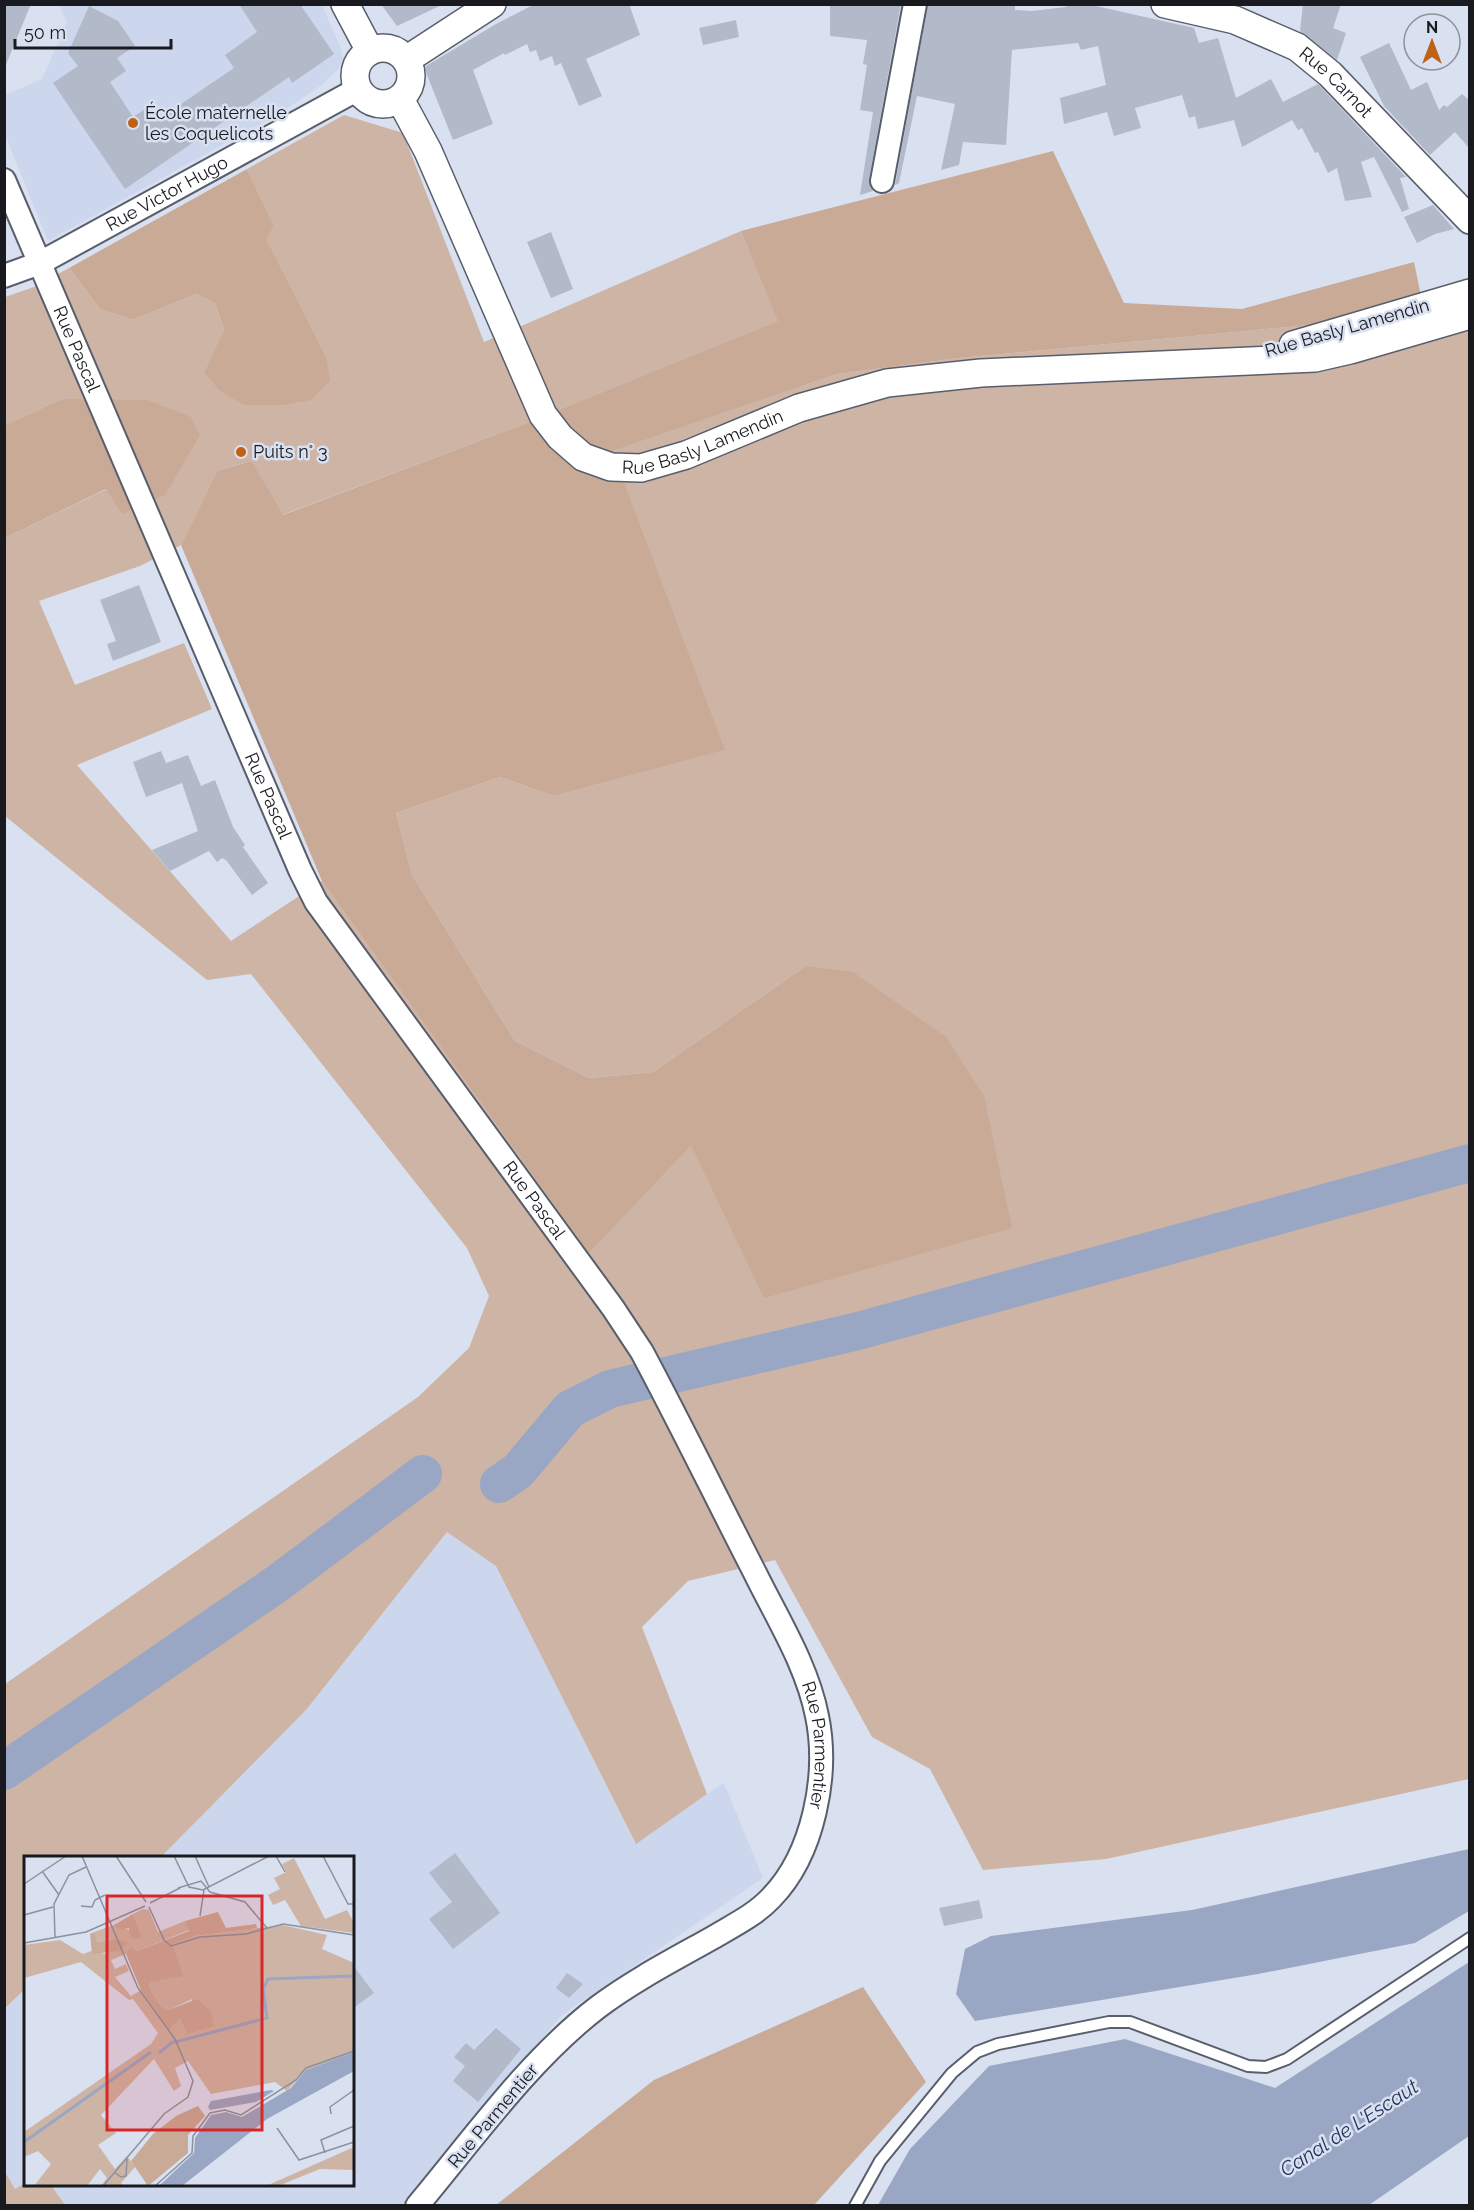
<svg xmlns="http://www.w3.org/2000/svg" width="1474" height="2210" font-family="Raleway,sans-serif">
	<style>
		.built { fill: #ccd6ed }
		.green { fill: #ceb4a4 }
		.forest { fill: #c9aa97 }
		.water { fill: #9aa7c4 }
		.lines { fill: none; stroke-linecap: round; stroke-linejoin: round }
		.river { stroke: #9aa7c4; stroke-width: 38 }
		.building { fill: #b2b9c8 }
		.service-casing { stroke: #585e6b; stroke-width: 14 }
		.minor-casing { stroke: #585e6b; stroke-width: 26 }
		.tertiary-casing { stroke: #585e6b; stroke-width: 30 }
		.service { stroke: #fff; stroke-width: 10 }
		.minor { stroke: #fff; stroke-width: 22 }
		.tertiary { stroke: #fff; stroke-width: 27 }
		.poi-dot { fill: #c06216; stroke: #d9e0f0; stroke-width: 2 }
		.labels { text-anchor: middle; stroke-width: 5; stroke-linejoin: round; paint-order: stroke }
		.street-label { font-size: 18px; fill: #181a20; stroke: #d9e0f0 }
		.poi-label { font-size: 18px; fill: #181a20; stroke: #d9e0f0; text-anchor: start }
		.water-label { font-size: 20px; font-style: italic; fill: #24355e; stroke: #d9e0f0 }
		.inset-river { fill: none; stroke: #9aa7c4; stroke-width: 3 }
		.inset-road { fill: none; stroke: #8c919d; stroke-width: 1.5 }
		.view { fill: #d62828; fill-opacity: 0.15; stroke: #d62828; stroke-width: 3 }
		.inset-edge { fill: none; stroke: #181a20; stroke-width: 3 }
	</style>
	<rect width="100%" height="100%" fill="#d9e0f0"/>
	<g class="built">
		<polygon points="59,5 322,5 341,49 343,59 338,69 323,84 282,112 48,241 5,135 5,95 42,79 67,22"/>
		<polygon points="447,1532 496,1565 635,1843 724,1783 763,1878 562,2015 401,2205 65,2205 51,2185 352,2184 352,1858 161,1857 306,1710"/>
		<polygon points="25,1989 25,2183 15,2190 5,2172 4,2008"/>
	</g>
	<g class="green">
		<polygon points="344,115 403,133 484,342 741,231 779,321 521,425 282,515 252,461 217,471 181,545 140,566 39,601 75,685 184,643 212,709 77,765 231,941 322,881 589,1252 691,1144 806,966 653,1072 589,1078 515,1041 412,875 396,813 500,777 554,796 724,750 611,451 837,374 959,358 1310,325 1469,282 1469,1779 1106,1859 983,1870 930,1769 872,1737 775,1560 688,1581 642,1627 707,1794 636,1844 496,1566 447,1532 306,1710 161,1857 26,1858 25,1989 5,2008 5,1684 418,1397 469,1348 489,1296 467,1248 251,974 207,980 5,816 5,538 107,489 62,399 5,425 5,297 34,287 69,268 100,309 133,320 196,294 215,303 224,329 204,372 326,356 267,240 274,226 247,169"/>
		<polygon points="5,2172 15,2189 25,2183 51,2185 65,2205 5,2205"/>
	</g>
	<g class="forest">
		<polygon points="1053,151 1124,303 1242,309 1414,262 1421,296 1310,325 959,358 837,374 612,451 725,750 554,796 500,777 396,813 412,875 515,1041 589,1078 653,1072 806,966 853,972 946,1037 984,1096 1012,1228 764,1298 691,1145 589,1253 322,881 181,545 217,471 252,461 283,515 521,425 778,321 741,231"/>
		<polygon points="247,169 274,226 267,240 326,356 330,381 311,400 283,405 244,405 219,390 204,372 224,329 215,303 196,294 133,320 100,309 69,268"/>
		<polygon points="62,399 147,400 191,417 200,435 165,495 122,514 106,489 5,538 5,425"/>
		<polygon points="863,1987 926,2082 814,2205 496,2205 654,2080"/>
	</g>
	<g class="water">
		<polygon points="1469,1849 1469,1911 1415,1943 1258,1974 975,2021 956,1994 965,1949 991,1936 1192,1910"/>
		<polygon points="1469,1962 1469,2136 1369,2205 878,2205 910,2149 989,2066 1125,2039 1275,2088"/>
	</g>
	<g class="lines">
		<g class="river">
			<polyline points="499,1484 518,1471 570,1409 610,1389 858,1331 1470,1163"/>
			<polyline points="4,1771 278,1583 423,1474"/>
		</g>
	</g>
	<g class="building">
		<polygon points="4,4 31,4 5,67 4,67"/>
		<polygon points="239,4 300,4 334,54 292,83 289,77 125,189 53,83 78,66 68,53 89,6 118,21 135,46 117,58 126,71 110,82 133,117 150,106 159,119 234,68 225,55 257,32"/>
		<polygon points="381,4 444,4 397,26"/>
		<polygon points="535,4 629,4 640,35 586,59 602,96 579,106 561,63 555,66 552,56 540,61 536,50 530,52 527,44 505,55 504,53 473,70 493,124 453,140 425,70 426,66 496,24"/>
		<polygon points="830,4 901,4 869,179 873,191 860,195 873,112 860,110 867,65 863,64 867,40 830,36"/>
		<polygon points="928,4 1015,4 1015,10 1032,11 1066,7 1066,4 1087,4 1194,28 1199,43 1218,38 1236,98 1271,79 1283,102 1318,84 1406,177 1400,178 1409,209 1402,212 1374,157 1361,162 1372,197 1345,201 1337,168 1328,173 1318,152 1315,153 1302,128 1298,130 1292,120 1242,147 1234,120 1198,129 1195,116 1189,118 1182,95 1135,108 1141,128 1114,136 1107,112 1064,124 1060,98 1106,85 1098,46 1081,50 1078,43 1012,50 1006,145 963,142 959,165 941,170 955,104 917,96 899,183 895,185"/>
		<polygon points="1303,4 1341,4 1333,28 1346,33 1337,60 1300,31"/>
		<polygon points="736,20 739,37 703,45 699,28"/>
		<polygon points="1389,43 1411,90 1427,82 1439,110 1444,105 1447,107 1462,94 1470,101 1470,149 1455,132 1430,155 1384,106 1360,57"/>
		<polygon points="1433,205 1454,229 1435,234 1417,243 1404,217"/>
		<polygon points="551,232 573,289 551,298 527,242"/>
		<polygon points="139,585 161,642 113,661 107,644 116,641 100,600"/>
		<polygon points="161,751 166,763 188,755 201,786 215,780 233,827 245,845 243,847 268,883 252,895 226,860 222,858 217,862 209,851 170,871 152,850 198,831 182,783 146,797 133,762"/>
		<polygon points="455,1853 500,1913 453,1949 429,1919 452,1902 429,1873"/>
		<polygon points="979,1900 983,1918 944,1926 939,1908"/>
		<polygon points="352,1964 374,1993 352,2009"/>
		<polygon points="567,1973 583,1984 569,1998 556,1988"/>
		<polygon points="496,2028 521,2049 478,2102 453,2081 465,2066 454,2057 466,2043 474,2050"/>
	</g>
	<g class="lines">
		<g class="service-casing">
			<polyline id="service" points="855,2206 880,2161 952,2073 977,2052 998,2044 1109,2022 1130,2022 1248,2066 1266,2067 1287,2059 1470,1938"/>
		</g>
		<g class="minor-casing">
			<g id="minor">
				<path id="s1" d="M 4,180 L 300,870 L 316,902 L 613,1308 L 642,1352 C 681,1425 717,1499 755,1573 C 777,1618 807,1665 817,1716 C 829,1774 814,1854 771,1898 C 755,1915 734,1925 714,1937 C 675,1959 634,1980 598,2007 C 529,2060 473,2139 417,2206"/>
				<polyline points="882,181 915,4"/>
				<path id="s2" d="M 4,276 L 40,263 L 358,89"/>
			</g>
		</g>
		<g class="tertiary-casing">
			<g id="tertiary">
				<polyline points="345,4 370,51"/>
				<path id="s3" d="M 1165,4 L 1235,20 L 1297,47 L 1330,74 L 1470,220"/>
				<circle cx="383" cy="76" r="28"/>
				<polyline points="406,60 492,4"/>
				<path id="s4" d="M 400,99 L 428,151 L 543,415 L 560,437 L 583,457 L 611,467 L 641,468 L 686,455 L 799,408 L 887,383 L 981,373 L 1315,358 L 1350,350 L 1470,315"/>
				<polyline points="1293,345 1470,293"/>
			</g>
		</g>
		<use href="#service" class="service"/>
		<use href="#minor" class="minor"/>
		<use href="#tertiary" class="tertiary"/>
	</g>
	<g class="poi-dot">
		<circle cx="133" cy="123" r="6"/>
		<circle cx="241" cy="452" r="6"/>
	</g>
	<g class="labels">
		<g class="street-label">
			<text dy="6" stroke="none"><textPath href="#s3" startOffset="192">Rue Carnot</textPath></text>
			<text dy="6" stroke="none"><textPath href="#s2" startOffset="183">Rue Victor Hugo</textPath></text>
			<text transform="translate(1347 328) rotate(-16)" y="6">Rue Basly Lamendin</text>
			<text dy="6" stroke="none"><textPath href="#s1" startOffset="184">Rue Pascal</textPath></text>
			<text dy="6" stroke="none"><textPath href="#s4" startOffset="531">Rue Basly Lamendin</textPath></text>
			<text dy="6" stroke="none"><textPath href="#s1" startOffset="670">Rue Pascal</textPath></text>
			<text dy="6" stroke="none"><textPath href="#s1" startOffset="1156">Rue Pascal</textPath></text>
			<text dy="6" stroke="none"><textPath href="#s1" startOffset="1776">Rue Parmentier</textPath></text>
			<text transform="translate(493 2116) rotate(-50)" y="6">Rue Parmentier</text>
		</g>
		<g class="poi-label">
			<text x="145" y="119">École maternelle<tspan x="145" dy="21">les Coquelicots</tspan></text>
			<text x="253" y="458">Puits n° 3</text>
		</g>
		<g class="water-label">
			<text transform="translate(1349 2128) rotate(-33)" y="7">Canal de L'Escaut</text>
		</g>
	</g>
	<g transform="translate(24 1856)">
		<rect width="330" height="330" fill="#d9e0f0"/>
		<path d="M 270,2 L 301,63 L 323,54 L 330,67 L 330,77 L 277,70 L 261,44 L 249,49 L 244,39 L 256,33 L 250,22 L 262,16 L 258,8 ZM 119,53 L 125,54 L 134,76 L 161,65 L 165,74 L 113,95 L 106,90 L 102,98 L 87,104 L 91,113 L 102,108 L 105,115 L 91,121 L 107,140 L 117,134 L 145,172 L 156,161 L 164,178 L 168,143 L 145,154 L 137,150 L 126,133 L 125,126 L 136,123 L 147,88 L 171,80 L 258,69 L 303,79 L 298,93 L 330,107 L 330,196 L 282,214 L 263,235 L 251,226 L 187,238 L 164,205 L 151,212 L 157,230 L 150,235 L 130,203 L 77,259 L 92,277 L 74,289 L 91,313 L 103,300 L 111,311 L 97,327 L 100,330 L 77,330 L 83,322 L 76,313 L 63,330 L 10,330 L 27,308 L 14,295 L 0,301 L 0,276 L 127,188 L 134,177 L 109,143 L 105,144 L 57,106 L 0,122 L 0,89 L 36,84 L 59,98 L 67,95 L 82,98 L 89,83 L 72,86 L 70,76 L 90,69 L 117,78 L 109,58 ZM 330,291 L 330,314 L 296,313 L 254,330 L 242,330 Z" fill="#ceb4a4"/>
		<path d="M 194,56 L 202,72 L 232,68 L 233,72 L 171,80 L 148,88 L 159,120 L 125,126 L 126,133 L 137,150 L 145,154 L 173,143 L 187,156 L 190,170 L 163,178 L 156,162 L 145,173 L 117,134 L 102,98 L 106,90 L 113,95 L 165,75 L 161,65 ZM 109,58 L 117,78 L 116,83 L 106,82 L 105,72 L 97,74 L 90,69 ZM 70,76 L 73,86 L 89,83 L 104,86 L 96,95 L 68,98 L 66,78 ZM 174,250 L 181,260 L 164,279 L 164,297 L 124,330 L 107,305 L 129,278 L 152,260 Z" fill="#c9aa97"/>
		<path d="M 330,196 L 330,215 L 243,263 L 158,330 L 135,330 L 170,297 L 171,282 L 187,259 L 202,256 L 218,261 L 267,232 L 282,214 ZM 247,234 L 250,235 L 232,246 L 186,254 L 184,251 L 187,245 Z" fill="#9aa7c4"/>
		<path class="inset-river" d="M 135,197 L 147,187 L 243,162 L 239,133 L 244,123 L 330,120M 0,286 L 127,196"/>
		<path class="inset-road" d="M 58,0 L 114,132 L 151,183 L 169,225 L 164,241 L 140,258 L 79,330M 92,0 L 122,46M 150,0 L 165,31 L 179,34 L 245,0M 171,0 L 185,31M 252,0 L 261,16M 299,0 L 324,48 L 330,48M 18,15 L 35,39M 0,28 L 42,0M 154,32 L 177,25 L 186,36 L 221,46 L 243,72M 126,47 L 156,32M 57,50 L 68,51 L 71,44 L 81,39M 125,51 L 140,84 L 147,90 L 176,81 L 222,78 L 259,68M 0,59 L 29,51M 176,60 L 180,34M 259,68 L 330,79M 31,82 L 30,48 L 45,19 L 62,11M 0,87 L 62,76 L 121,50M 307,258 L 306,251 L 330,234M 253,272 L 275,304 L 330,286M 301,297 L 297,284 L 330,270M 90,316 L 97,321 L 102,320 L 103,303M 131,330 L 168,297 L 169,280 L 186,257 L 201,254 L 217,259 L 272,224 L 282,212 L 330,195"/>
		<path class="view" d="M 83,40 L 238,40 L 238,274 L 83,274 Z"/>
		<rect width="330" height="330" class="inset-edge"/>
	</g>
	<rect width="1474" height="2210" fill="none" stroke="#181a20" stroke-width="12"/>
	<g transform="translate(1432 42)"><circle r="28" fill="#d9e0f0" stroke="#8c919d" stroke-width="1.5"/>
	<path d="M0-4.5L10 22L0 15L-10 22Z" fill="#c06216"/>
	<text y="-9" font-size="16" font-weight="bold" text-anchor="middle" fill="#181a20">N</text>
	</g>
	<path d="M15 39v9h156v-9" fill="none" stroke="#181a20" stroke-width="3"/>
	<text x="24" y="39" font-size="18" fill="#181a20" stroke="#d9e0f0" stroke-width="4.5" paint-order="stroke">50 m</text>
</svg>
